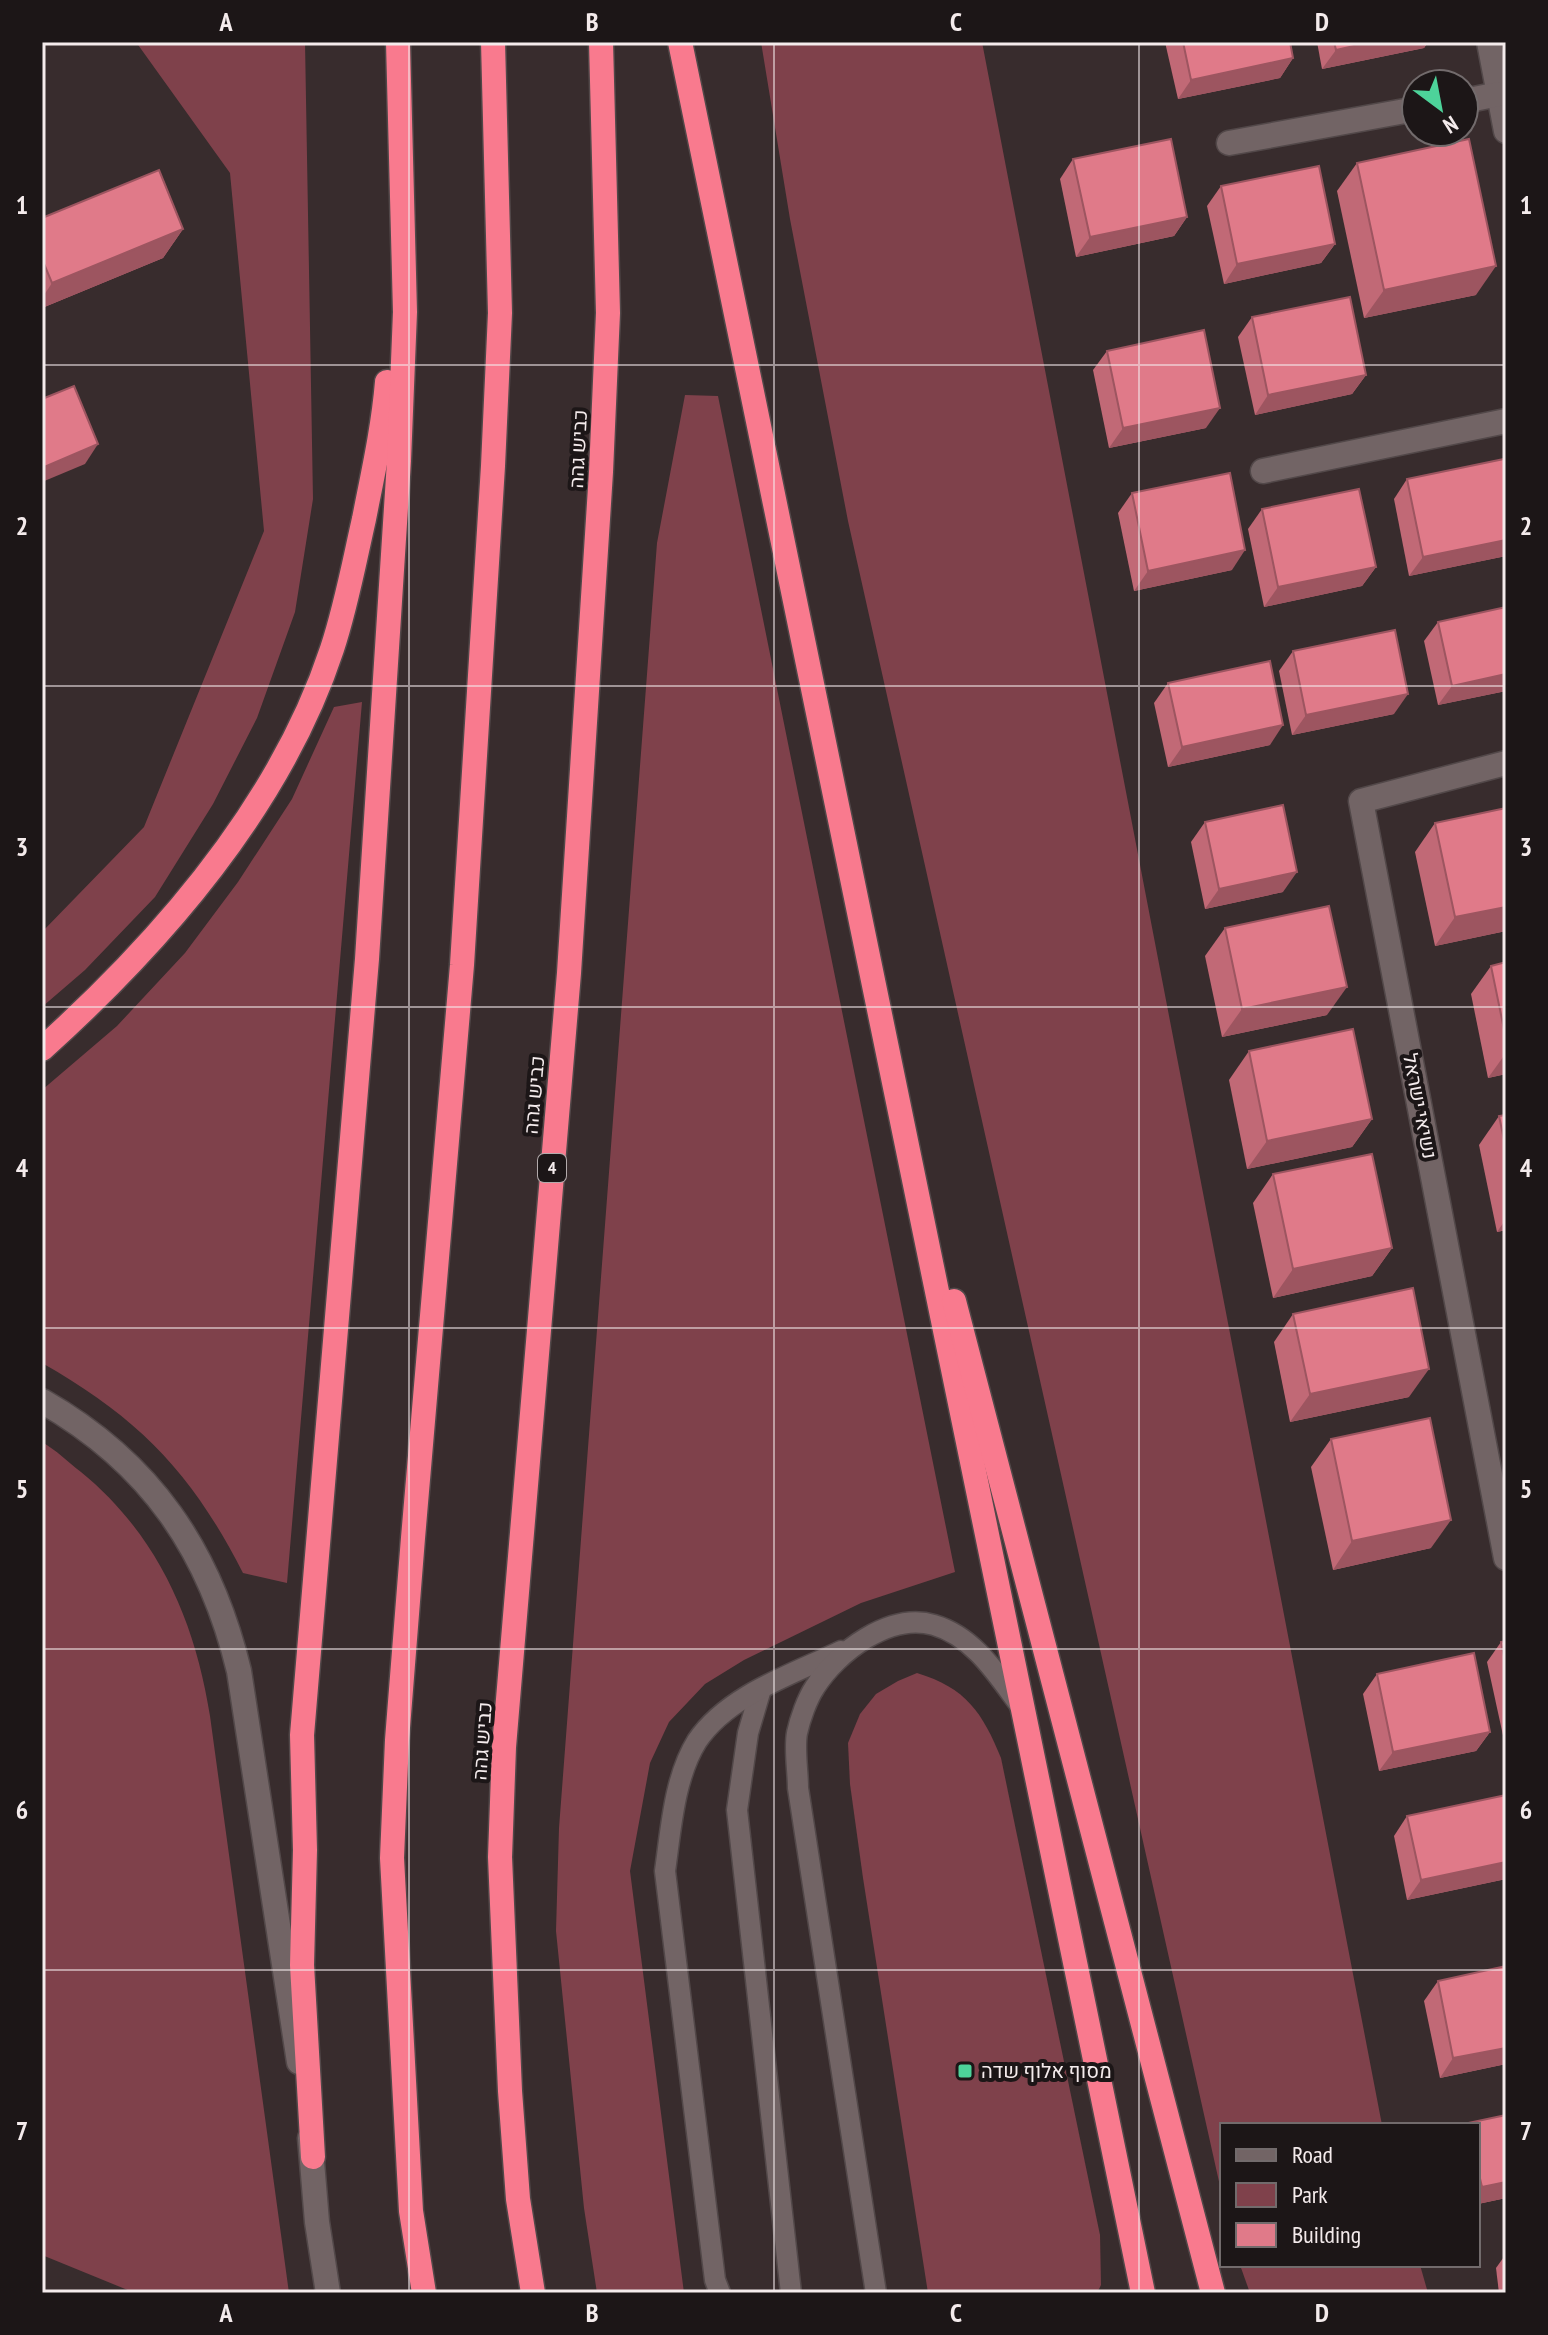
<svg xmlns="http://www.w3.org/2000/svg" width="1548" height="2335" font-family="'PT Sans Narrow',Heebo,sans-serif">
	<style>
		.green { fill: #7f414b }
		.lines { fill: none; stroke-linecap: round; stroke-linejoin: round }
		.lane-casing { stroke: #524849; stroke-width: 23 }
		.street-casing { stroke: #524849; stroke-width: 27 }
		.secondary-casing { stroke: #524849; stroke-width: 27 }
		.highway-casing { stroke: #524849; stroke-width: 27 }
		.lane { stroke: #726465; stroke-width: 20 }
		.street { stroke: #726465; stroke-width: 24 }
		.secondary { stroke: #726465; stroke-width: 24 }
		.highway { stroke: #f97a8e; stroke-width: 24 }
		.wall { fill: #c16976 }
		.shaded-wall { fill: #9d5560 }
		.building { fill: #e07a89; stroke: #9d5560; stroke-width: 2 }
		.grid { fill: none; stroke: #f4ebec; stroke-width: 2; stroke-opacity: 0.55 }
		.poi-dot { fill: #4dd39a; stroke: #1c1617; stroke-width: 3 }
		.labels { text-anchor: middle; stroke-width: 8; stroke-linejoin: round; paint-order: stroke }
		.shield { fill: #1c1617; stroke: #b3abac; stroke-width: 2 }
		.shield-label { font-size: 18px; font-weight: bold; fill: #f4ebec }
		.street-label { font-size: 20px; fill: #f4ebec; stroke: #1c1617 }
		.poi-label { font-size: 20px; fill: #f4ebec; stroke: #1c1617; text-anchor: start }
		.neatline { fill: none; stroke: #f4ebec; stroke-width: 3 }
		.grid-label { font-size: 26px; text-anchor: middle; font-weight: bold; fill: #f4ebec }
	</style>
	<rect width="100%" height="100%" fill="#382c2d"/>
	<g class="green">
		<polygon points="136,42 305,42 313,499 295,612 257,718 213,804 155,897 85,970 42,1007 42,932 144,827 264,531 230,173"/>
		<polygon points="761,42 982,42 1382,2125 1222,2125 1222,2195 848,521 790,219"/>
		<polygon points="685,395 718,396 955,1572 861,1603 744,1660 705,1684 669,1722 650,1763 630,1871 684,2293 597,2293 584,2208 556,1931 559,1828 657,543"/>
		<path d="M 362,702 L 287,1583 L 243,1573 C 192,1473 139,1418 42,1363 L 42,1090 L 117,1026 L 185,953 L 238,882 L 292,799 L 334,707 Z"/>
		<path d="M 42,1442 C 56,1450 68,1462 81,1472 C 157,1534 195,1620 210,1716 L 289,2293 L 135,2293 L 42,2255 Z"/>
		<path d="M 917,1673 C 966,1688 982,1712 1001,1758 L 1100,2235 L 1101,2285 L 1097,2293 L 928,2293 L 863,1878 L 850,1784 L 848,1743 L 860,1714 L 876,1694 L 898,1681 Z"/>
		<polygon points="1240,2265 1420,2265 1428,2293 1250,2293"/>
	</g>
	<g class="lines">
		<g class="lane-casing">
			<g id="lane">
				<polyline points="761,1689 748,1733 737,1810 791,2293"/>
				<path d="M 720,2293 L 715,2280 L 665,1871 C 671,1829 674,1778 697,1741 C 728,1695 793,1674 841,1651"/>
				<path d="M 876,2293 L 798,1788 C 798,1771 794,1749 797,1733 C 800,1719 807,1699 815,1687 C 837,1652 890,1612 934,1625 C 975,1637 998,1676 1022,1708"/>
			</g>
		</g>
		<g class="street-casing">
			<g id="street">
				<polyline points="1489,42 1506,131"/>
				<polyline points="1464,101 1499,94"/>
				<polyline points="1229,143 1416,109"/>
				<polyline points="1263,471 1506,421"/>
				<polyline points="1506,763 1361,801 1506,1558"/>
			</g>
		</g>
		<g class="secondary-casing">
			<g id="secondary">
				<path d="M 42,1401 C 151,1463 210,1551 239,1671 L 299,2062"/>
				<polyline points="310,2138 317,2222 328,2293"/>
			</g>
		</g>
		<g class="highway-casing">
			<g id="highway">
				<polyline points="680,42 1143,2293"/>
				<path d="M 42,1049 C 161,942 281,804 332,649 C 346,607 354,563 364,519 C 373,473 383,429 387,382"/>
				<polyline points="954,1301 1213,2293"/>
				<polyline points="313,2157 302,1965 305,1850 302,1735 367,959 399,461 405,312 398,42"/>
				<polyline points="424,2293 411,2211 392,1858 397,1740 413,1538 462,965 493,466 500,313 493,42"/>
				<polyline points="533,2293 518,2199 510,2091 500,1857 504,1747 569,973 601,472 608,313 601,42"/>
			</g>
		</g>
		<use href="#lane" class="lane"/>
		<use href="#street" class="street"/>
		<use href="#secondary" class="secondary"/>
		<use href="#highway" class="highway"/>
	</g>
	<g class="wall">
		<polygon points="1165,42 1290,42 1293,58 1280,78 1178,99"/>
		<polygon points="1317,42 1428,42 1424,48 1322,69"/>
		<polygon points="1073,159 1187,217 1174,236 1076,257 1060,179"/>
		<polygon points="1357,163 1476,295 1364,318 1337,191"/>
		<polygon points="1221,186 1335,244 1321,263 1224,284 1207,206"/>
		<polygon points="42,218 183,229 163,258 42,308"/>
		<polygon points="1252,317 1366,375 1352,394 1255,415 1238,337"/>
		<polygon points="1107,351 1206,428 1109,448 1093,370"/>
		<polygon points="1506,468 1506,556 1409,576 1394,499 1407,479"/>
		<polygon points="1132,493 1232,570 1134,591 1118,513"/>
		<polygon points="1262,509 1376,567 1362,586 1264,607 1248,529"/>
		<polygon points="1506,607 1506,691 1438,705 1424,641 1438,622"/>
		<polygon points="1293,651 1394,714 1292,735 1279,671"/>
		<polygon points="1168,683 1270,745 1168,767 1154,703"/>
		<polygon points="1506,808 1506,931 1435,946 1415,852 1435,823"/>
		<polygon points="1205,822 1283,892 1205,909 1191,842"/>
		<polygon points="1225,928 1327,1015 1222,1037 1205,956"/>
		<polygon points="1506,962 1506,1074 1488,1078 1471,994 1491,966"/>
		<polygon points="1249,1051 1372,1119 1352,1147 1247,1169 1229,1080"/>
		<polygon points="1506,1115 1506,1230 1497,1232 1479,1145 1499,1116"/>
		<polygon points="1273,1174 1392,1248 1372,1276 1273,1298 1253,1203"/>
		<polygon points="1293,1314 1409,1397 1290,1422 1274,1342"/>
		<polygon points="1331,1439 1431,1548 1333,1570 1311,1467"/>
		<polygon points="1506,1641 1506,1739 1504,1740 1487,1662 1501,1642"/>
		<polygon points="1377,1674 1490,1732 1476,1751 1379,1771 1363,1694"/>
		<polygon points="1506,1795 1506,1879 1407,1900 1394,1836 1407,1816"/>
		<polygon points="1506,1966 1506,2064 1440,2078 1424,2001 1438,1981"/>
		<polygon points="1506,2115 1506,2198 1478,2204 1478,2125 1466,2125 1468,2123"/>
		<polygon points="1506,2254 1506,2293 1499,2293 1496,2268"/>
	</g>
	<g class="shaded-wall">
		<polygon points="1372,42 1428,42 1424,48 1322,69 1336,50"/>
		<polygon points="1293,58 1280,78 1178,99 1191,80"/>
		<polygon points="1187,217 1174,236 1076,257 1090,237"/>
		<polygon points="183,229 163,258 42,308 42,298 52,283"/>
		<polygon points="1335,244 1321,263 1224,284 1237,264"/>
		<polygon points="1496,266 1476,295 1364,318 1384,290"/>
		<polygon points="1366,375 1352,394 1255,415 1268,395"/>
		<polygon points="1220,408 1206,428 1109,448 1123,428"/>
		<polygon points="98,444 85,464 42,482 42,468"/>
		<polygon points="1506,540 1506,556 1409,576 1423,557"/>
		<polygon points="1245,550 1232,570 1134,591 1148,571"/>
		<polygon points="1376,567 1362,586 1264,607 1278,587"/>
		<polygon points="1506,674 1506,691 1438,705 1452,686"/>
		<polygon points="1408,694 1394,714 1292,735 1306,715"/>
		<polygon points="1283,725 1270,745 1168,767 1182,747"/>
		<polygon points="1297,872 1283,892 1205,909 1219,889"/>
		<polygon points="1506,907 1506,931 1435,946 1455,917"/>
		<polygon points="1347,987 1327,1015 1222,1037 1242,1009"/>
		<polygon points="1506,1053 1506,1074 1488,1078"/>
		<polygon points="1372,1119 1352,1147 1247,1169 1267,1141"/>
		<polygon points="1506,1219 1506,1230 1497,1232"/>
		<polygon points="1392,1248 1372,1276 1273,1298 1293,1269"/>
		<polygon points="1429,1369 1409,1397 1290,1422 1310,1394"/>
		<polygon points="1451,1520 1431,1548 1333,1570 1352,1541"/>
		<polygon points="1490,1732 1476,1751 1379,1771 1393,1752"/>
		<polygon points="1506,1862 1506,1879 1407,1900 1421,1880"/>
		<polygon points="1506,2048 1506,2064 1440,2078 1453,2058"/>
		<polygon points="1506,2182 1506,2198 1478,2204 1478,2192 1482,2187"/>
	</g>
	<g class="building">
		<polygon points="1183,42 1290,42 1293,58 1191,80"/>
		<polygon points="1334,42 1372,42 1336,50"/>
		<polygon points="1171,139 1187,217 1090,237 1073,159"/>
		<polygon points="1469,139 1496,266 1384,290 1357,163"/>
		<polygon points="1319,166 1335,244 1237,264 1221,186"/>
		<polygon points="159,170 183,229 52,283 42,259 42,218"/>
		<polygon points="1350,297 1366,375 1268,395 1252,317"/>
		<polygon points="1204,330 1220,408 1123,428 1107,351"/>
		<polygon points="74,386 98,444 42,468 42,399"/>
		<polygon points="1504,459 1506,468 1506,540 1423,557 1407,479"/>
		<polygon points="1230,473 1245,550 1148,571 1132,493"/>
		<polygon points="1359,489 1376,567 1278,587 1262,509"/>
		<polygon points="1506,607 1506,674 1452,686 1438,622"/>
		<polygon points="1395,630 1408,694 1306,715 1293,651"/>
		<polygon points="1270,661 1283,725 1182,747 1168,683"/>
		<polygon points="1283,805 1297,872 1219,889 1205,822"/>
		<polygon points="1506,808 1506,907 1455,917 1435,823"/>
		<polygon points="1329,906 1347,987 1242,1009 1225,928"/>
		<polygon points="1506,962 1506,1039 1491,966"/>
		<polygon points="1353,1029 1372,1119 1267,1141 1249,1051"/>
		<polygon points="1506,1115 1506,1149 1499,1116"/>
		<polygon points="1372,1154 1392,1248 1293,1269 1273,1174"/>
		<polygon points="1413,1288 1429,1369 1310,1394 1293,1314"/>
		<polygon points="1430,1418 1451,1520 1352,1541 1331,1439"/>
		<polygon points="1506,1641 1506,1666 1501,1642"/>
		<polygon points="1474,1653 1490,1732 1393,1752 1377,1674"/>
		<polygon points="1506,1795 1506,1862 1421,1880 1407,1816"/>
		<polygon points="1506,1966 1506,2048 1453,2058 1438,1981"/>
		<polygon points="1506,2115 1506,2182 1482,2187 1478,2170 1478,2125 1468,2125 1468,2123"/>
	</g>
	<path class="grid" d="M 409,42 L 409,2293M 774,42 L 774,2293M 1139,42 L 1139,2293M 42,365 L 1506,365M 42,686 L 1506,686M 42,1007 L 1506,1007M 42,1328 L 1506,1328M 42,1649 L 1506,1649M 42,1970 L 1506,1970"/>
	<rect class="poi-dot" x="957" y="2063" width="16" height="16" rx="4"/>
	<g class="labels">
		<rect class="shield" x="538" y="1154" width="28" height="28" rx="6"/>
		<g class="shield-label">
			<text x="552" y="1174">4</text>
		</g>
		<g class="street-label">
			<text transform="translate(578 449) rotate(-87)" y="7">כביש גהה</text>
			<text transform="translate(534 1095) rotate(-85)" y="7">כביש גהה</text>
			<text transform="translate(1420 1106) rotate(79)" y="7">נשיאי ישראל</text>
			<text transform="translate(482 1741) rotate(-86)" y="7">כביש גהה</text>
		</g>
		<g class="poi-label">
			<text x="981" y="2078">מסוף אלוף שדה</text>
		</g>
	</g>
	<rect width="1548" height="2335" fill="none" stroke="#1c1617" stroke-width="88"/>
	<rect x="1220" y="2123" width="260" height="144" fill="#1c1617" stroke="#726b6c" stroke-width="2"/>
	<rect x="1236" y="2149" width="40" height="12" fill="#726465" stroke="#726b6c" stroke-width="2"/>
	<text x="1292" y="2163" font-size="24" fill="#f4ebec">Road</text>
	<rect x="1236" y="2183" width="40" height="24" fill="#7f414b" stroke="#726b6c" stroke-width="2"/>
	<text x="1292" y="2203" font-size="24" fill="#f4ebec">Park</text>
	<rect x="1236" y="2223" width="40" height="24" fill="#e07a89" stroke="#726b6c" stroke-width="2"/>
	<text x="1292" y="2243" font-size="24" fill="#f4ebec">Building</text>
	<g transform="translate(1440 108) rotate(148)"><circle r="38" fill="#1c1617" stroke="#726b6c" stroke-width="2"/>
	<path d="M0-6L14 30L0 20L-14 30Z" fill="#4dd39a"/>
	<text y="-12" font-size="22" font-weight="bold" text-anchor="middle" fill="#f4ebec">N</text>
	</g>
	<rect x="44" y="44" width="1460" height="2247" class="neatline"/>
	<g class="grid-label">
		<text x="226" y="31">A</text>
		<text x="592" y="31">B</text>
		<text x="956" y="31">C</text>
		<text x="1322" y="31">D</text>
		<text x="22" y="214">1</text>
		<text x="1526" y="214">1</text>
		<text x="22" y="535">2</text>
		<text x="1526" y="535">2</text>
		<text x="22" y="856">3</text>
		<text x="1526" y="856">3</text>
		<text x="22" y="1177">4</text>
		<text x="1526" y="1177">4</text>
		<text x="22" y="1498">5</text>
		<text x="1526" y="1498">5</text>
		<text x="22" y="1819">6</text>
		<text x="1526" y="1819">6</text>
		<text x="22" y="2140">7</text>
		<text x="1526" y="2140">7</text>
		<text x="226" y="2322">A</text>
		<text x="592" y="2322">B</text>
		<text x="956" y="2322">C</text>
		<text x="1322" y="2322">D</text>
	</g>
</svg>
